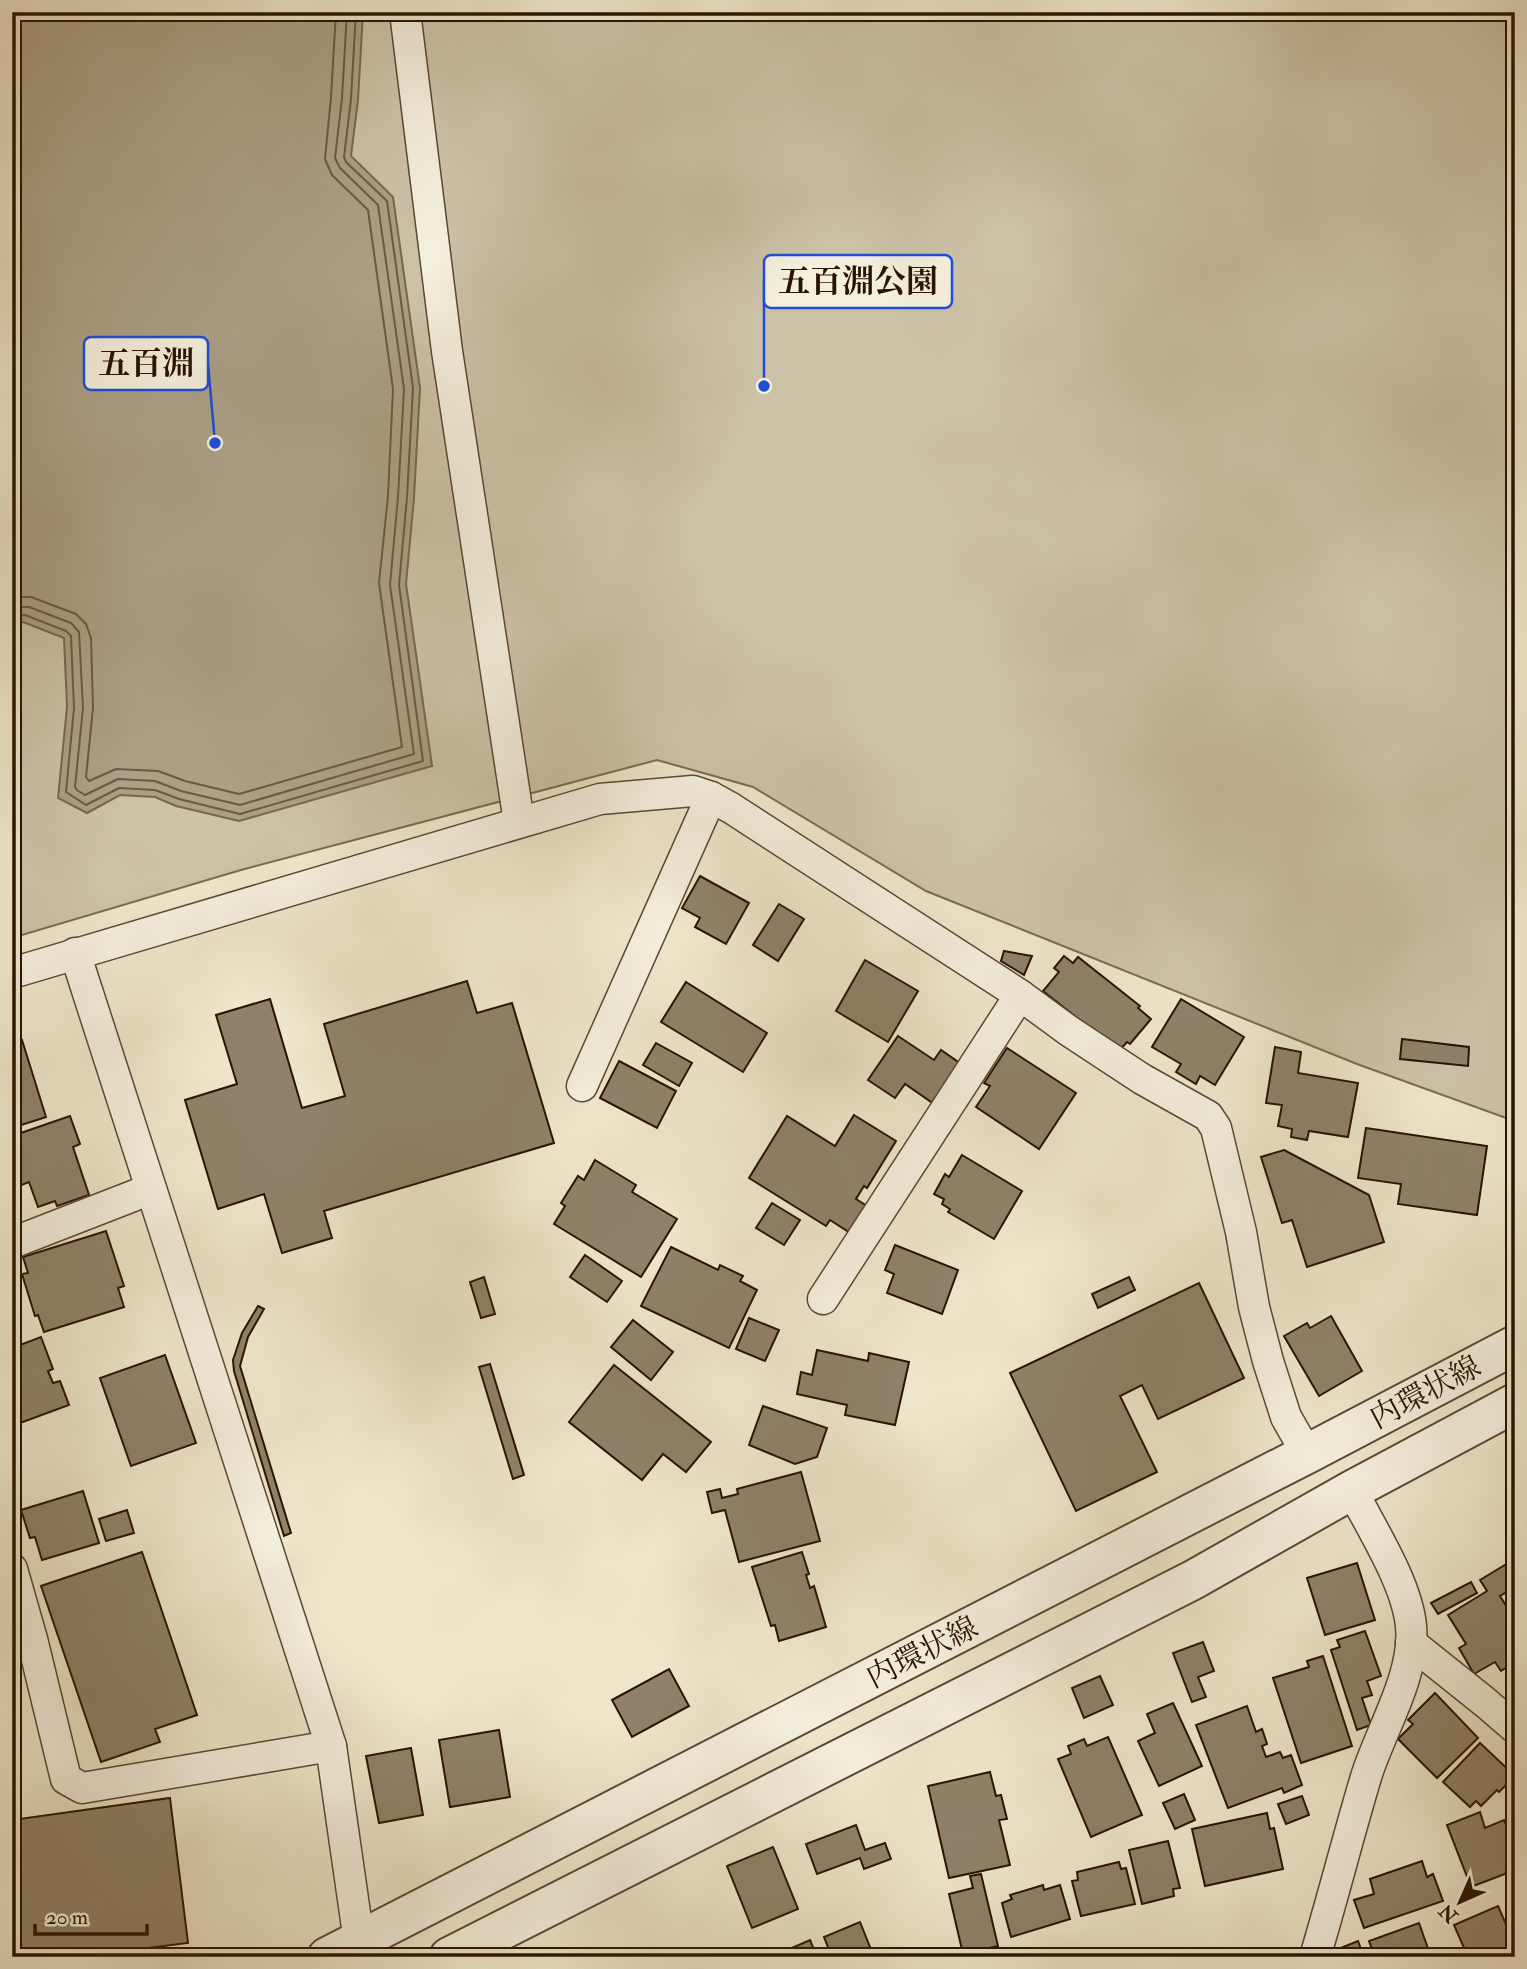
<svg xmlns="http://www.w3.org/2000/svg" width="1527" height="1969" font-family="'IM FELL Double Pica','Noto Serif JP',serif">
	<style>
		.green { fill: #ccc2a8; stroke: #7a6b54; stroke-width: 2 }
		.water { fill: #ab9f86; stroke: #776750; stroke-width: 2 }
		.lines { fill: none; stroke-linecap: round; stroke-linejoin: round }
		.shore { stroke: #6a5a43; stroke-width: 2 }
		.building { fill: #8f816a; stroke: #281400; stroke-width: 2 }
		.minor-casing { stroke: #5a4833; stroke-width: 33 }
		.tertiary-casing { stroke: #5a4833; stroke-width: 42 }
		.minor { stroke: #f4efdd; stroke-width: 30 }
		.tertiary { stroke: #f4efdd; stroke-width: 38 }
		.labels { text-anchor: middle; stroke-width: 5; stroke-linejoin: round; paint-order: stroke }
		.street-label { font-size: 30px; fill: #281400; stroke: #f4efdd }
		.leader { fill: none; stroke: #1d4ed8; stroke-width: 2.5 }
		.callout-dot { fill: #1d4ed8; stroke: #f4efdd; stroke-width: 2.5 }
		.callout { fill: #f4efdd; stroke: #1d4ed8; stroke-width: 2.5 }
		.callout-label { font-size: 32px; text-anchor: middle; font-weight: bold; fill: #281400 }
	</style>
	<rect width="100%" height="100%" fill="#eee6cb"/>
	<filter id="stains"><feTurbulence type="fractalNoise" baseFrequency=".00286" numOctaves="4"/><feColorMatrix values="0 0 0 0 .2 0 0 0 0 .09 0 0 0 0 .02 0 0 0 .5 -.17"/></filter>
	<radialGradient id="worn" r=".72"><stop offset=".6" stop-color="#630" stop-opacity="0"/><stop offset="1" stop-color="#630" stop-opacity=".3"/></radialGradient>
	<polygon class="green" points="12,12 1515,12 1515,1116 1506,1118 1357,1064 926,891 753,787 657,760 241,870 12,938"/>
	<polygon class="water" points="12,12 363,12 358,100 351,156 393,197 420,388 414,498 406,584 432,766 239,821 176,806 155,797 120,795 87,813 58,798 67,707 64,638 23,622 12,623"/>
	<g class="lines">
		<g class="shore">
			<polyline points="12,597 31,597 76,614 86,624 91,638 93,708 86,777 89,781 116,769 158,771 185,781 239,794 402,747 379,583 388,496 393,389 368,210 332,175 325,159 331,97 336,12"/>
			<polyline points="12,607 29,607 71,623 79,632 83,708 75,787 77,790 85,795 118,779 155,781 181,791 240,805 414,754 390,585 398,497 404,389 378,205 340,168 335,158 342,98 347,12"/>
			<polyline points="12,616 25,615 66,631 71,636 74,708 66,792 86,805 119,788 155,790 179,799 240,814 423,761 399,585 407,497 413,388 387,201 346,162 344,157 351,99 356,12"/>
		</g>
	</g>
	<g class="building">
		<polygon points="700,876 749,903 726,944 695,927 700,918 682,908"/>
		<polygon points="779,904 804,919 778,961 753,945"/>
		<polygon points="1004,951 1032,956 1024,975 1001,961"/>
		<polygon points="1064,956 1073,963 1078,957 1140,1006 1138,1008 1151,1019 1130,1044 1127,1042 1119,1051 1043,991 1059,972 1054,968"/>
		<polygon points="865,960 918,991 888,1042 836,1011"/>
		<polygon points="467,981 477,1013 512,1003 554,1143 324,1211 332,1238 282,1253 264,1194 218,1209 185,1100 237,1084 216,1015 270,999 302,1108 345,1096 324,1024"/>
		<polygon points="686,982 767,1033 743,1072 661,1022"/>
		<polygon points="1181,999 1244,1037 1215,1085 1200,1076 1196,1084 1176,1072 1181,1064 1152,1047"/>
		<polygon points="898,1036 934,1060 941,1050 964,1066 937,1106 905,1084 895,1098 868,1080"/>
		<polygon points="1402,1039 1469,1047 1468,1066 1400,1059"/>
		<polygon points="22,1040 46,1117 12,1128 12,1043"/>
		<polygon points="656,1043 692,1063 679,1086 643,1065"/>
		<polygon points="1275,1047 1301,1052 1298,1073 1358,1083 1348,1137 1309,1131 1307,1140 1291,1137 1292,1129 1278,1126 1282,1105 1266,1103"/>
		<polygon points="1007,1048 1076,1093 1039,1149 976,1107 990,1086 984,1083"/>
		<polygon points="619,1061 676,1091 657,1128 600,1098"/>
		<polygon points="854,1115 896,1141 867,1188 864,1186 856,1199 872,1209 855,1236 830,1220 826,1226 749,1178 787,1116 835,1146"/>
		<polygon points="70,1116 80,1144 73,1147 89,1195 57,1206 55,1201 38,1207 29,1182 19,1186 12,1167 12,1157 14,1156 12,1150 12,1136"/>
		<polygon points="1366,1128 1487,1146 1477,1215 1398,1204 1401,1184 1358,1178"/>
		<polygon points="1284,1150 1369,1195 1384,1242 1307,1267 1292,1220 1282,1223 1261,1157"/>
		<polygon points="962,1155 1022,1191 994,1239 948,1212 950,1209 942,1204 944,1199 934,1194 945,1174 949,1177"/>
		<polygon points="595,1160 636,1185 632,1192 677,1219 641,1277 554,1224 565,1206 561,1203 578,1176 584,1180"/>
		<polygon points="1513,1190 1515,1190 1515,1263 1509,1263"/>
		<polygon points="772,1203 800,1220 784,1245 756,1228"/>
		<polygon points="106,1231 124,1286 118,1288 124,1307 44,1332 38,1315 35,1316 22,1274 28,1273 23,1257"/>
		<polygon points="895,1245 958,1270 942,1314 887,1293 894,1274 885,1270"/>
		<polygon points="671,1247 718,1270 720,1265 743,1276 740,1281 757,1290 729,1348 641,1306"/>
		<polygon points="585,1255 622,1281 607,1302 570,1277"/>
		<polygon points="484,1277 495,1314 481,1318 470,1282"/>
		<polygon points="1129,1277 1135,1290 1098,1308 1092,1294"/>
		<polygon points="1199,1283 1244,1378 1158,1419 1142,1385 1120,1396 1157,1472 1076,1511 1010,1373"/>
		<polygon points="258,1306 264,1309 248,1337 240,1366 291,1533 284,1536 234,1371 233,1360 242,1333"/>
		<polygon points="1331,1316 1362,1371 1319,1396 1284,1336 1307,1323 1310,1328"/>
		<polygon points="749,1318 779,1330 765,1361 736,1349"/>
		<polygon points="633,1320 673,1352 651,1380 611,1347"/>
		<polygon points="41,1337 53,1369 48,1371 53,1383 60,1381 69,1405 12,1426 12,1348"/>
		<polygon points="817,1350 868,1361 869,1353 909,1362 895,1425 845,1415 847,1405 797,1394 801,1372 812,1375"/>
		<polygon points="165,1355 196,1443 131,1466 100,1378"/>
		<polygon points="490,1364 524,1475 513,1479 479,1367"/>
		<polygon points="614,1365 711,1442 686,1472 663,1454 642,1480 569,1422"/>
		<polygon points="763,1406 827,1428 817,1457 795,1464 749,1445"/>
		<polygon points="801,1472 820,1541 739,1562 725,1510 712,1513 707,1492 720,1489 722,1498 738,1494 737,1489"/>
		<polygon points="83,1491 99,1543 42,1560 35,1537 30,1538 21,1510"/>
		<polygon points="127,1510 134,1533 106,1541 99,1519"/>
		<polygon points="142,1552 197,1715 155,1729 160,1742 101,1762 41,1586"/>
		<polygon points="802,1552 809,1574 806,1575 810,1588 814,1586 826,1627 779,1641 775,1625 771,1626 752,1567"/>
		<polygon points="1357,1563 1375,1620 1325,1635 1307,1578"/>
		<polygon points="1508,1563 1515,1574 1515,1587 1500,1596 1515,1620 1515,1662 1501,1671 1495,1662 1474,1674 1459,1648 1466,1644 1448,1615 1487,1591 1480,1580"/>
		<polygon points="1471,1582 1477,1593 1438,1614 1431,1603"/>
		<polygon points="1365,1631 1381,1676 1367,1681 1372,1695 1362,1698 1371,1725 1357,1730 1331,1650 1340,1647 1337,1640"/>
		<polygon points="1203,1642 1214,1671 1198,1677 1206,1697 1192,1702 1173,1653"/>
		<polygon points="1323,1656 1352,1746 1301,1763 1273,1678 1309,1667 1307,1661"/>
		<polygon points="669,1669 689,1706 632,1737 612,1700"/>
		<polygon points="1100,1676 1113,1705 1084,1718 1072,1688"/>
		<polygon points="1435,1693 1478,1738 1437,1778 1398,1739 1413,1724 1408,1720"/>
		<polygon points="16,1697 21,1728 12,1729 12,1698"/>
		<polygon points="1173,1703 1202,1766 1159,1786 1138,1741 1155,1733 1147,1714"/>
		<polygon points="1247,1706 1256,1732 1262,1729 1267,1744 1262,1746 1266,1757 1280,1752 1283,1758 1291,1755 1302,1785 1284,1793 1282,1788 1228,1808 1196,1725"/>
		<polygon points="499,1730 510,1797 450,1807 439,1740"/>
		<polygon points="1108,1737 1142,1815 1091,1837 1058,1759 1071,1754 1068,1746 1084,1739 1087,1746"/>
		<polygon points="1480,1743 1515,1776 1499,1792 1497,1790 1481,1806 1476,1801 1470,1807 1443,1782"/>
		<polygon points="411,1748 423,1815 379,1823 366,1756"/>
		<polygon points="990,1772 996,1796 1001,1795 1007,1819 999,1820 1010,1865 949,1878 928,1786"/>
		<polygon points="1184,1794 1195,1820 1175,1829 1163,1803"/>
		<polygon points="1302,1796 1309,1815 1286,1824 1278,1804"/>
		<polygon points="170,1798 188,1943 77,1957 12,1957 12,1820"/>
		<polygon points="1480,1812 1485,1828 1504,1820 1515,1846 1515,1870 1471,1887 1447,1825"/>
		<polygon points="1267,1813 1270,1829 1274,1828 1283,1869 1205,1886 1192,1829"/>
		<polygon points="856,1825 865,1850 885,1843 891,1859 864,1869 860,1858 817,1874 806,1844"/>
		<polygon points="1168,1841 1180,1888 1173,1889 1174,1896 1142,1904 1129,1850"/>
		<polygon points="773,1847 798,1909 752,1928 727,1866"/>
		<polygon points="1422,1861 1427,1877 1433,1874 1443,1901 1364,1928 1354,1900 1374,1894 1370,1879"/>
		<polygon points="1119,1862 1121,1869 1126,1868 1135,1904 1081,1916 1072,1881 1078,1880 1077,1872"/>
		<polygon points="981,1874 998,1946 963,1954 949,1894 973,1888 970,1876"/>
		<polygon points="1043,1885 1044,1890 1060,1885 1070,1919 1011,1937 1002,1903 1012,1899 1010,1895"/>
		<polygon points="1498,1906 1515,1945 1515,1957 1468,1957 1454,1925"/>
		<polygon points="860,1922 874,1957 832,1957 824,1937"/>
		<polygon points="1419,1923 1431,1957 1375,1957 1369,1941"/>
		<polygon points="810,1940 817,1957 771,1957"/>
		<polygon points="1358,1941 1364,1957 1335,1957 1333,1951"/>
	</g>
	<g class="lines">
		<g class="minor-casing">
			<g id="minor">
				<polyline points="405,12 447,351 519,822"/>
				<polyline points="75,953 331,1746 359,1941 366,1957"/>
				<polyline points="12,973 600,799 693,791 711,797 731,808 1020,995 1069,1031 1142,1079 1208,1116 1216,1128 1241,1232 1254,1307 1268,1361 1286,1417 1307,1454"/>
				<polyline points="582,1086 711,797"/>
				<polyline points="12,1243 151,1189"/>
				<polyline points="823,1299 1020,995"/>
				<polyline points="12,1569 32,1639 66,1779 82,1788 331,1746"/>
				<polyline points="1411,1643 1486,1703 1515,1728"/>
				<path d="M 1315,1957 C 1333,1897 1348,1837 1366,1777 C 1380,1731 1416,1675 1411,1626 C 1407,1583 1371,1528 1352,1490"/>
			</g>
		</g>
		<g class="tertiary-casing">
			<g id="tertiary">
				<polyline points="327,1957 1307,1454 1515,1345"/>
				<polyline points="449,1957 1193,1580 1352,1490 1515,1403"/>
			</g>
		</g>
		<use href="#minor" class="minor"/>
		<use href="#tertiary" class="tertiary"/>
	</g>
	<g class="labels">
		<g class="street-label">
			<text transform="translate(1425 1392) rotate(-28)" y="10">内環状線</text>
			<text transform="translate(922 1652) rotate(-27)" y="10">内環状線</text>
		</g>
	</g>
	<path class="leader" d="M764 386L764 281M215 443L208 363"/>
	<g class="callout-dot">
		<circle cx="764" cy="386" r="7"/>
		<circle cx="215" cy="443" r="7"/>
	</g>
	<g class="callout">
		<rect x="764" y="255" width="188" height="53" rx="7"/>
		<rect x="84" y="337" width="124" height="53" rx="7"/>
	</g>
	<g class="callout-label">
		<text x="858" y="292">五百淵公園</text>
		<text x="146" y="374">五百淵</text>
	</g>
	<rect width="1527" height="1969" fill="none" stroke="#eee6cb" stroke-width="42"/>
	<rect x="14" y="14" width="1499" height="1941" fill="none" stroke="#281400" stroke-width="3.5"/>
	<rect x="21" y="21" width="1485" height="1927" fill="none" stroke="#281400" stroke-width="2"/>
	<g transform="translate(1460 1902) rotate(225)" stroke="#f4efdd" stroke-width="5" paint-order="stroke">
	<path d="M0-5L12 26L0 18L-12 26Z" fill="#281400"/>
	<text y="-10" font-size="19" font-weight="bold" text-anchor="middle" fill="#281400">N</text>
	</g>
	<path d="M35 1924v10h112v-10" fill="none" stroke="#281400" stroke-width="3.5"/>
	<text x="46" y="1924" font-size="21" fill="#281400" stroke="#f4efdd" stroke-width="5" paint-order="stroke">20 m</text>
	<rect width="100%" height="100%" filter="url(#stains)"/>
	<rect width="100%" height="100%" fill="url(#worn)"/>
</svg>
